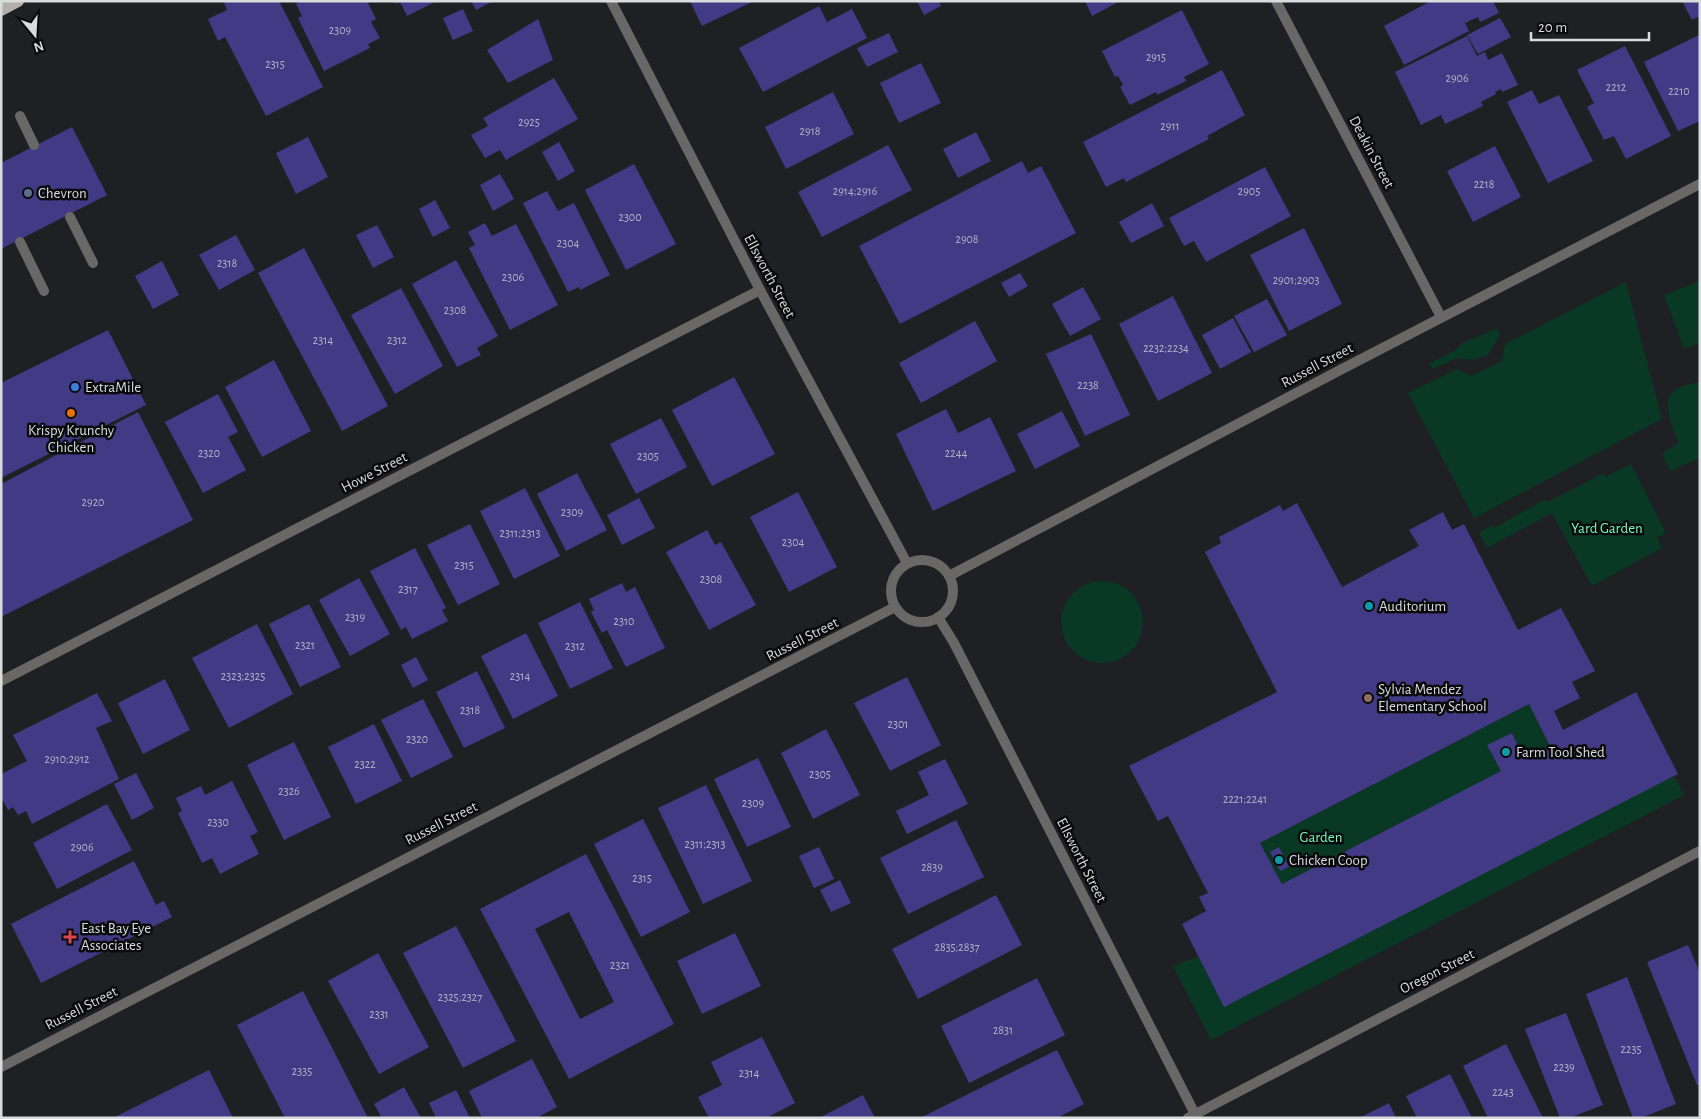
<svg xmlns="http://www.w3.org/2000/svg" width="1701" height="1119" font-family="'Alegreya Sans',sans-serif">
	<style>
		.green { fill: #093825 }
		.building { fill: #423a84; fill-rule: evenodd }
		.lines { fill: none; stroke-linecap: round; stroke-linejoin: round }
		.service { stroke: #696866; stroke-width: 10 }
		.minor { stroke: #696866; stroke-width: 10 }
		.primary { stroke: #b3b0ac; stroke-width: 12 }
		.service-dot { fill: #5c6f8a; stroke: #0a0a0c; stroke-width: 2 }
		.shop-dot { fill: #3f7fe0; stroke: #0a0a0c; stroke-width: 2 }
		.food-dot { fill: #e8710a; stroke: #0a0a0c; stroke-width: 2 }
		.culture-dot { fill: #0f9aa8; stroke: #0a0a0c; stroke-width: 2 }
		.education-dot { fill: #8d6e63; stroke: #0a0a0c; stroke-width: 2 }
		.health-dot { fill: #e0444e; stroke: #0a0a0c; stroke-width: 2 }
		.labels { text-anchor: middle; stroke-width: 5; stroke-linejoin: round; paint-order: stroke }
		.number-label { font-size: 12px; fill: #b4b3c7 }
		.street-label { font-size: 15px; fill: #dadbdd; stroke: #0a0a0c }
		.poi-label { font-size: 15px; fill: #dadbdd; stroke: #0a0a0c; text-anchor: start }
		.park-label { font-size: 15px; fill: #72fbbc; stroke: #0a0a0c }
	</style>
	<rect width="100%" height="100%" fill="#1f2024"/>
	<g class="green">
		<polygon points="1700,281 1700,343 1684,349 1664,295"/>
		<polygon points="1626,282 1662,419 1474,518 1408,393 1457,369 1471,376 1502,361 1505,344"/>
		<polygon points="1497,328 1500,335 1487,356 1470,360 1457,358 1432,369 1430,363 1457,349 1461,344"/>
		<path d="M 1700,382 L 1700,458 L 1670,471 L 1662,454 L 1678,443 C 1674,428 1658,398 1677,389 C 1683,385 1692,384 1700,382 Z"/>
		<polygon points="1631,464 1666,533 1657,538 1662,548 1592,586 1552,513 1487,548 1479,533 1492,525 1494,528 1545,499 1547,502 1604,473 1605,477"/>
		<circle cx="1102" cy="622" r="41"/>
		<polygon points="1529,704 1550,746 1282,884 1260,843"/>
		<polygon points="1674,776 1684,795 1211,1040 1173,966"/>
	</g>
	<g class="building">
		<polygon points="228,1 279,1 323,87 266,116 225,37 218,41 208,19 227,10 224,3"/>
		<polygon points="300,1 367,1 376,19 371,22 380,38 368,44 370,48 324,71 298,18 302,16 296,4"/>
		<polygon points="395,1 437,1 407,16 400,2 396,4"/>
		<polygon points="471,1 493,1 476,10"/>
		<polygon points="690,1 754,1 702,26"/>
		<polygon points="917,1 939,1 941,6 924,15"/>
		<polygon points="1085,1 1120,1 1092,16"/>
		<polygon points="1431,1 1493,1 1499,13 1480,22 1478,17 1465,23 1469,31 1404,65 1384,26"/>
		<polygon points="1682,1 1700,1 1700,16 1692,20"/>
		<polygon points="819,6 827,22 852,9 867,38 763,92 739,48"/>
		<polygon points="463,9 473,31 453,40 443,18"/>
		<polygon points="1182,10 1209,64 1184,77 1186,81 1157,95 1156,92 1130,105 1120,87 1123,85 1118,76 1115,77 1102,51"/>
		<polygon points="1500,18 1511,37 1478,54 1467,35"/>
		<polygon points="538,19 553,60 508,83 487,50"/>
		<polygon points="889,33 898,52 867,67 857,48"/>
		<polygon points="1699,35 1700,121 1678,131 1644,62"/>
		<polygon points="1467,36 1477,56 1485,52 1488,60 1502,53 1518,85 1502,92 1501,89 1495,92 1496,94 1481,102 1483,106 1445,124 1441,115 1421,125 1395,72"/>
		<polygon points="1625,46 1671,136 1626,159 1614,136 1604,140 1587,107 1594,103 1577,70"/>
		<polygon points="921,63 941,103 899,123 880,83"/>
		<polygon points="1222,70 1245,115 1207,136 1209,139 1126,182 1124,178 1106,187 1083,142"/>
		<polygon points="554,78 578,119 506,160 500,150 485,158 471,135 488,126 483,118"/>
		<polygon points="1532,90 1539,104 1559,95 1593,161 1548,183 1507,102"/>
		<polygon points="833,92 854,134 786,169 765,127"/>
		<polygon points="72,127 107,195 1,249 1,163"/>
		<polygon points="976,132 991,161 958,178 943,149"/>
		<polygon points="308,137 328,177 296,194 276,153"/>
		<polygon points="559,142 575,171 558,181 542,152"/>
		<polygon points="888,145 912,190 822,237 798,192"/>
		<polygon points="1495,146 1521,197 1473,222 1447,171"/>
		<polygon points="1022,161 1028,173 1041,166 1076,233 900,324 859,246"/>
		<polygon points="634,164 676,244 626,270 585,190"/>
		<polygon points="1265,167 1291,216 1206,262 1194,241 1184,246 1169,218"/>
		<polygon points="500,174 514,199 493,211 480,185"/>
		<polygon points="547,191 558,211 574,203 610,275 580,290 579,287 568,292 523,203"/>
		<polygon points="435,200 450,228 433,237 419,209"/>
		<polygon points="1152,203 1164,226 1131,243 1119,222"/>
		<polygon points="485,223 492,236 516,224 558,305 510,330 469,248 475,245 468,232"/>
		<polygon points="377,225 394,257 373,268 356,235"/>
		<polygon points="1304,228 1342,304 1289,331 1250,255"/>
		<polygon points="236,235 255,270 219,290 199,255"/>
		<polygon points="304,248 388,406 342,431 258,273"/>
		<polygon points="456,260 498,336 477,348 481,355 457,367 412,284"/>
		<polygon points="162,261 179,295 153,309 135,276"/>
		<polygon points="1020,273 1028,286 1009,297 1001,283"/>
		<polygon points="1083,287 1101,319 1070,336 1052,304"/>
		<polygon points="401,288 443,366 395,394 351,315"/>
		<polygon points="1173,296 1212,373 1158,401 1119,324"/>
		<polygon points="1267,299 1287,335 1254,352 1234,316"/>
		<polygon points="1233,318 1251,352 1220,369 1202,335"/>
		<polygon points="975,321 997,361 921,403 899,363"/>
		<polygon points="108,330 146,405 1,478 1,383"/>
		<polygon points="1091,334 1130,415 1085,436 1046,354"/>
		<polygon points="274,360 311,431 262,457 225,387"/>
		<polygon points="734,377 775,454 712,486 672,410"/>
		<polygon points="218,394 238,432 228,437 246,470 203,493 165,422"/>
		<polygon points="946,409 958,433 990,417 1016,471 933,511 896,434"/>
		<polygon points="1062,411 1080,446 1035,469 1017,434"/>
		<polygon points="138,412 193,520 1,617 1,484"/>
		<polygon points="661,418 687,467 636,494 610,444"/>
		<polygon points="577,473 607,530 566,551 537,494"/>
		<polygon points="525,488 560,556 514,579 480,511"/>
		<polygon points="798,492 837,567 789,592 750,517"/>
		<polygon points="639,498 655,528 622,545 607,515"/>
		<path d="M 1297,503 L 1342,587 L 1419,546 L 1409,530 L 1443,512 L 1452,530 L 1464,524 L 1518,630 L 1561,608 L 1595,671 L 1572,682 L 1580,698 L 1554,711 L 1563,730 L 1636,692 L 1678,774 L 1224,1007 L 1182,924 L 1206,911 L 1199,897 L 1208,893 L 1168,816 L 1158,821 L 1129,766 L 1277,692 L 1205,552 L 1221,543 L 1219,537 L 1280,505 L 1283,511 ZM 1529,704 L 1550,746 L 1524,759 L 1512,733 L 1487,745 L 1501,771 L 1282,884 L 1260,843 Z"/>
		<polygon points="470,524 500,584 458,605 427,545"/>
		<polygon points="707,530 715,545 721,542 756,605 709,630 666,552"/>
		<polygon points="415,548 446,608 442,610 448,621 412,639 406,627 401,630 370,571"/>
		<polygon points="359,578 390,634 350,656 319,600"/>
		<polygon points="622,583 626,592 635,587 665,648 626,667 607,630 602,633 591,612 594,610 589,599"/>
		<polygon points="580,602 613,668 570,689 538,623"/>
		<polygon points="309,604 341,667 300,687 269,624"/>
		<polygon points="257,624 293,694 229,728 192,658"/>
		<polygon points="526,633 558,696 513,719 481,656"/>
		<polygon points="416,657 428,680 413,688 401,665"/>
		<polygon points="477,671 505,728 464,748 436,692"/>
		<polygon points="907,677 941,745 890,771 854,703"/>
		<polygon points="165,679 190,730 143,754 118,703"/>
		<polygon points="97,693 112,721 96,728 119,779 32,824 26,811 18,815 13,807 8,810 1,797 1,774 27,761 13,735"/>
		<polygon points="423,699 453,757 411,778 381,720"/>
		<polygon points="374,724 402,781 356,804 328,747"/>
		<polygon points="826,729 860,795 813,819 781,753"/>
		<polygon points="294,742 331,817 284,840 247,765"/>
		<polygon points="758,758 791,827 747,847 714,779"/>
		<polygon points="945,759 968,804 907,834 896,811 929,795 918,772"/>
		<polygon points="136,773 154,808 132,820 114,784"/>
		<polygon points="232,781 258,832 250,836 259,854 220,874 212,858 202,863 178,813 182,811 176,798 201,786 205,795"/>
		<polygon points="706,785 752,881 703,904 658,808"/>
		<polygon points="107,804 132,850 57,889 33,843"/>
		<polygon points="643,819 690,912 641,937 594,844"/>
		<polygon points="956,820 984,877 908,914 880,858"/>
		<polygon points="819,847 834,879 814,888 799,856"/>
		<polygon points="1279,847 1289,867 1280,871 1270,852"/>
		<path d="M 586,854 L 674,1024 L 569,1079 L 480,909 ZM 569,912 L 614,1002 L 580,1019 L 535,929 Z"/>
		<polygon points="134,861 156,905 164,901 172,917 41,983 11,924"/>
		<polygon points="840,880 851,903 831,912 820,890"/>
		<polygon points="996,895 1022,945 918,999 892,949"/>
		<polygon points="456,926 516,1041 463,1068 403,953"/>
		<polygon points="735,933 761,986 702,1014 677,961"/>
		<polygon points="1688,945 1700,973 1700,1084 1697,1085 1647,962"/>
		<polygon points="378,953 429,1047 379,1074 328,981"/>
		<polygon points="1627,977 1676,1104 1641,1118 1633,1118 1586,994"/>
		<polygon points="1037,978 1065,1035 969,1083 941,1026"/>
		<polygon points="303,991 368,1118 285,1118 237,1025"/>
		<polygon points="1566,1013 1603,1105 1569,1118 1560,1118 1525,1029"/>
		<polygon points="762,1037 795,1103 766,1118 709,1118 698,1097 722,1085 711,1062"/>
		<polygon points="1506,1044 1543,1118 1488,1118 1463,1066"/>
		<polygon points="1057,1050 1084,1104 1057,1118 920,1118"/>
		<polygon points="532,1059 557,1107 536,1118 482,1118 469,1091"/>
		<polygon points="209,1070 233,1118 113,1118"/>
		<polygon points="1450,1074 1472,1118 1417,1118 1406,1096"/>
		<polygon points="404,1087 421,1118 382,1118 374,1104"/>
		<polygon points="456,1090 470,1118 436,1118 429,1103"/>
		<polygon points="863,1095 875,1118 819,1118"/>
		<polygon points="1389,1103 1396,1118 1359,1118"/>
	</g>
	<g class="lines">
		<g class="service">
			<polyline points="20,116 34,145"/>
			<polyline points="70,217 93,263"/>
			<polyline points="20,242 44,291"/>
		</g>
		<g class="minor">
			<polyline points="611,1 760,290 907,563"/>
			<polyline points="1276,1 1441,317"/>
			<circle cx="922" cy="591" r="31"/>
			<polyline points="949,576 1344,368 1700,184"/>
			<polyline points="938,617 954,643 1197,1118"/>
			<polyline points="1,681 760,290"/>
			<polyline points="1,1067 895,607"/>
			<polyline points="1188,1118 1700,851"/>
		</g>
		<polyline class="primary" points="1,10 18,1"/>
	</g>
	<circle class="service-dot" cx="28" cy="193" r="5"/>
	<circle class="shop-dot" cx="75" cy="387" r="5"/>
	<circle class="food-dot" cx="71" cy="413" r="5"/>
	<g class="culture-dot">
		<circle cx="1369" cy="606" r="5"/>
		<circle cx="1506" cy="752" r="5"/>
		<circle cx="1279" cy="860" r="5"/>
	</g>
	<circle class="education-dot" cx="1368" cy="698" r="5"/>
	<path class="health-dot" d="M67.5 929.5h5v5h5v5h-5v5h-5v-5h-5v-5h5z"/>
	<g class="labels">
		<g class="number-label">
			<text x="340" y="34">2309</text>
			<text x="1156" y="61">2915</text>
			<text x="275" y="68">2315</text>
			<text x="1457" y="82">2906</text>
			<text x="1616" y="91">2212</text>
			<text x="1679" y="95">2210</text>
			<text x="529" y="126">2925</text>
			<text x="1170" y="130">2911</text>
			<text x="810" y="135">2918</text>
			<text x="1484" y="188">2218</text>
			<text x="855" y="195">2914;2916</text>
			<text x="1249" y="195">2905</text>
			<text x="630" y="221">2300</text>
			<text x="967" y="243">2908</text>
			<text x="568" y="247">2304</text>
			<text x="227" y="267">2318</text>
			<text x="513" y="281">2306</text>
			<text x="1296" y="284">2901;2903</text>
			<text x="455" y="314">2308</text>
			<text x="323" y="344">2314</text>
			<text x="397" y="344">2312</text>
			<text x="1166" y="352">2232;2234</text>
			<text x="1088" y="389">2238</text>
			<text x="209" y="457">2320</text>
			<text x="956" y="457">2244</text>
			<text x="648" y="460">2305</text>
			<text x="93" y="506">2920</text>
			<text x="572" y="516">2309</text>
			<text x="520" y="537">2311;2313</text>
			<text x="793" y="546">2304</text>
			<text x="464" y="569">2315</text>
			<text x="711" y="583">2308</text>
			<text x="408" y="593">2317</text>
			<text x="355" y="621">2319</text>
			<text x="624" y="625">2310</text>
			<text x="305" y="649">2321</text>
			<text x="575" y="650">2312</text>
			<text x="243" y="680">2323;2325</text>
			<text x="520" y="680">2314</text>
			<text x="470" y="714">2318</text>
			<text x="898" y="728">2301</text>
			<text x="417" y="743">2320</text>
			<text x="67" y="763">2910;2912</text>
			<text x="365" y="768">2322</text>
			<text x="820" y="778">2305</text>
			<text x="289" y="795">2326</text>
			<text x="1245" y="803">2221;2241</text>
			<text x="753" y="807">2309</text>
			<text x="218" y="826">2330</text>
			<text x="705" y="848">2311;2313</text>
			<text x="82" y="851">2906</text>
			<text x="932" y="871">2839</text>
			<text x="642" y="882">2315</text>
			<text x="957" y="951">2835;2837</text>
			<text x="620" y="969">2321</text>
			<text x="460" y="1001">2325;2327</text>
			<text x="379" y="1018">2331</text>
			<text x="1003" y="1034">2831</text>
			<text x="1631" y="1053">2235</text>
			<text x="1564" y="1071">2239</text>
			<text x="302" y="1075">2335</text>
			<text x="749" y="1077">2314</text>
			<text x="1503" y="1096">2243</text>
		</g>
		<g class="street-label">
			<text transform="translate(1372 152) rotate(62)" y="5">Deakin Street</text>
			<text transform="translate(770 276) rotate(62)" y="5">Ellsworth Street</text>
			<text transform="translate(1317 365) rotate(-28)" y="5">Russell Street</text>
			<text transform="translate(374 472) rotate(-27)" y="5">Howe Street</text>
			<text transform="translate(802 639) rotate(-27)" y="5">Russell Street</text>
			<text transform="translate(441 823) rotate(-27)" y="5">Russell Street</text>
			<text transform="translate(1082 860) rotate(63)" y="5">Ellsworth Street</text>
			<text transform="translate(1437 971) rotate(-27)" y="5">Oregon Street</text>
			<text transform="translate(81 1008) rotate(-27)" y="5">Russell Street</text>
		</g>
		<g class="poi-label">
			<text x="38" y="198">Chevron</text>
			<text x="85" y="392">ExtraMile</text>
			<text x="71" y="435" text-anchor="middle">Krispy Krunchy<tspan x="71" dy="17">Chicken</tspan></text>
			<text x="1379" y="611">Auditorium</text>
			<text x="1378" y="694">Sylvia Mendez<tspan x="1378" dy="17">Elementary School</tspan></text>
			<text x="1516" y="757">Farm Tool Shed</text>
			<text x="1289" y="865">Chicken Coop</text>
			<text x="81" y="933">East Bay Eye<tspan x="81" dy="17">Associates</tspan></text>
		</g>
		<g class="park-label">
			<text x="1607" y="533">Yard Garden</text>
			<text x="1321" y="842">Garden</text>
		</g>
	</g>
	<rect width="1701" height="1119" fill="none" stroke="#dadbdd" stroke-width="5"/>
	<g transform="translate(35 35) rotate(162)" stroke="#0a0a0c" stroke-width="4" paint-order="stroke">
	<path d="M0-4L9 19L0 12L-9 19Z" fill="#dadbdd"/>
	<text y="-8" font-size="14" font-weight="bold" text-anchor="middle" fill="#dadbdd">N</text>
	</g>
	<path d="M1531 32v8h118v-8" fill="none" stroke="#dadbdd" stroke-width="2.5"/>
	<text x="1538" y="32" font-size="15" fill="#dadbdd" stroke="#0a0a0c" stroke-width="4" paint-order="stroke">20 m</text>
</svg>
